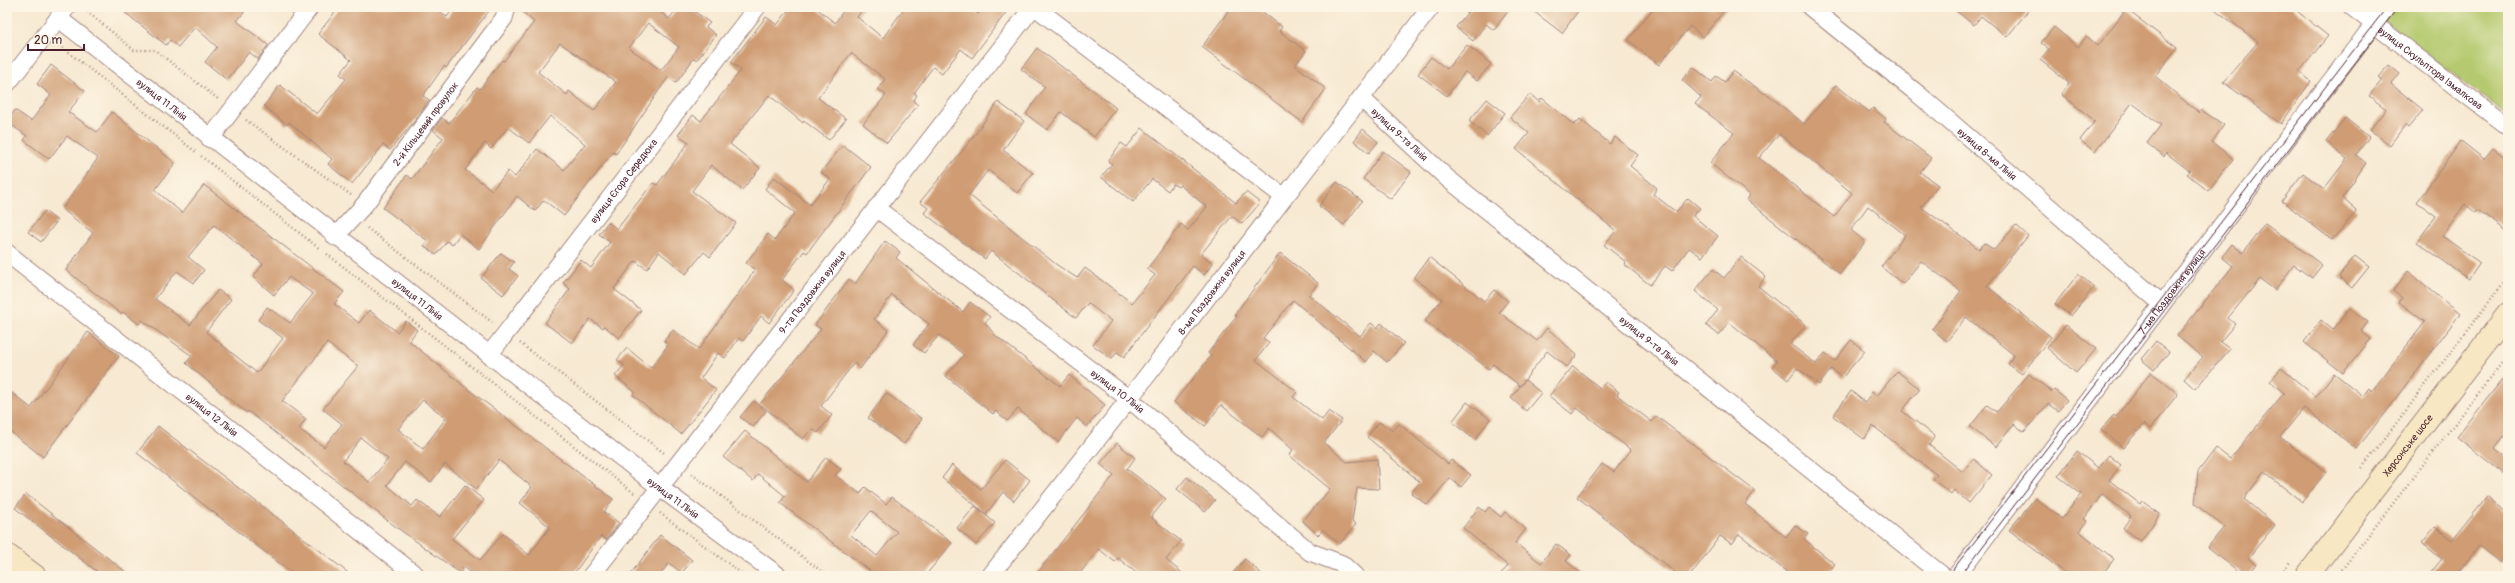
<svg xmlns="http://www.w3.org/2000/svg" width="2515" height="583" font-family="Pangolin,sans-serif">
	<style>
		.green { fill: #b5ca6f; stroke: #80744d }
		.building { fill: #cf9c73; fill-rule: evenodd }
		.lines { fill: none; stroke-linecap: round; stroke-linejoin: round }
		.street-casing { stroke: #a0847e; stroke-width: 19 }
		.secondary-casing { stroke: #a0847e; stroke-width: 24 }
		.path { stroke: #a0847e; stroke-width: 2.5; stroke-dasharray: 1 3; stroke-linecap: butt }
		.street { stroke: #fff; stroke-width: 17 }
		.secondary { stroke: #f7e8c3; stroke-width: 22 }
		.tram { stroke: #4a1f2b; stroke-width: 1 }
		.labels { text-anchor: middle; stroke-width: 4; stroke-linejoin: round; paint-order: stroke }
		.street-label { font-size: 10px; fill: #4a1f2b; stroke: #fcf5e5 }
	</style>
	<rect width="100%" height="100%" fill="#fcf5e5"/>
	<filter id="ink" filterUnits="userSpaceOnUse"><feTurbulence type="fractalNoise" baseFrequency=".025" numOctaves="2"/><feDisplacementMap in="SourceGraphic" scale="8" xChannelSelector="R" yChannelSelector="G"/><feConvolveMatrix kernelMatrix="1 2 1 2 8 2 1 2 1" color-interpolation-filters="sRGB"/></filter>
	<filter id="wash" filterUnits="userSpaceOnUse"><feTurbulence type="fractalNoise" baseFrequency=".012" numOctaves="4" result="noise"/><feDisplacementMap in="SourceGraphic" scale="16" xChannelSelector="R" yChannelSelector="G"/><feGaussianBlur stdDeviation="0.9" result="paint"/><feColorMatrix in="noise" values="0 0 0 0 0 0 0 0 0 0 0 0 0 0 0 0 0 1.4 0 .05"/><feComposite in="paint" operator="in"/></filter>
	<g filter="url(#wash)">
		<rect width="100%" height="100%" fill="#f7e9d2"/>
		<polygon class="green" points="2366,7 2508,7 2508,116"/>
		<g id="blocks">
			<g class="building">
				<polygon points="118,7 248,7 237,21 268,45 258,59 249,52 227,80 205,62 217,47 195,27 178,47 170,40 166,45"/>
				<polygon points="339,7 434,7 447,17 454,7 492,7 446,68 444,66 423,96 429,100 417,118 390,150 383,145 352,184 328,164 332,159 289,122 287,125 264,106 280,85 317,114 337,90 346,79 340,74 351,60 318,34"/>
				<path d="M 517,7 L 660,7 L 658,10 L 669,19 L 678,7 L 689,7 L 710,23 L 706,27 L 716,35 L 697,60 L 694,58 L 676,83 L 668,77 L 616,154 L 613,152 L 564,216 L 544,200 L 535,211 L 517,196 L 479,249 L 460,234 L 452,245 L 447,241 L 436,255 L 424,246 L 428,241 L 383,208 L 407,175 L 412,179 L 443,138 L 433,130 L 442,118 L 449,123 L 477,87 L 480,89 L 502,60 L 504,61 L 534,22 ZM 648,23 L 679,47 L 661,70 L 629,48 ZM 560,43 L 616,82 L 594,111 L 569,91 L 567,95 L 538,72 ZM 550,116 L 585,144 L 564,170 L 537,149 L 515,177 L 508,171 L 492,190 L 465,170 L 485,143 L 491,149 L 508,127 L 529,143 Z"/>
				<polygon points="791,7 815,7 835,23 846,7 864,7 857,17 883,38 905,7 969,7 978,14 983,7 1010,7 972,58 961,49 942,74 933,67 914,93 917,95 913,101 918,105 887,143 863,124 886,95 878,89 885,79 851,53 818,98 846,119 829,140 804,121 803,123 769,95 730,144 760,168 742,190 711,165 692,191 736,223 710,257 704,252 686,274 659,252 647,269 635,261 614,289 641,310 619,338 604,326 603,328 590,319 572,343 545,323 570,289 563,283 581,260 591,268 610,242 599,234 608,222 617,229 653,183 657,185 689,142 678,135 693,115 701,121 741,70 731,62 766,17 777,25"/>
				<polygon points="1231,7 1256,7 1282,27 1279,31 1306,51 1295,65 1326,89 1302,122 1202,47"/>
				<polygon points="1472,7 1511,7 1494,30 1486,24 1473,41 1456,27"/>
				<polygon points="1528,7 1581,7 1562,33"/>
				<polygon points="1654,7 1727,7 1703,37 1690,26 1659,65 1628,40"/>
				<polygon points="1951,7 2031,7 2007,37 1981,16 1974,25"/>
				<polygon points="2212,7 2292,7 2328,36 2299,72 2311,81 2281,124 2223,82 2258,42"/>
				<polygon points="2126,9 2177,48 2155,76 2199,113 2201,110 2224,125 2212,142 2233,159 2208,191 2187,174 2190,171 2166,153 2164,157 2147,143 2161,125 2132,103 2095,152 2080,140 2095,121 2061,94 2069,83 2040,60 2049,49 2041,43 2054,27 2078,47 2086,37 2098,46"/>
				<polygon points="1467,45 1491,64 1477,81 1465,72 1447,96 1418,74 1431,57 1447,69"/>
				<polygon points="1037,48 1116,108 1094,137 1061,112 1047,130 1026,114 1045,87 1021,69"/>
				<path d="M 51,65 L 85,91 L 68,112 L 97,132 L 112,112 L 175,163 L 155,190 L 182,213 L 204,185 L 344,292 L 334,304 L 359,323 L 369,310 L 397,332 L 406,321 L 417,330 L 409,341 L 469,390 L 613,499 L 604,512 L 619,523 L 606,540 L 601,536 L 572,576 L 467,576 L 470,572 L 464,567 L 460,573 L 392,524 L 248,411 L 247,413 L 228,398 L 186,363 L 192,356 L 142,320 L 139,324 L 123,312 L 121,314 L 66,270 L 93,233 L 62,209 L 98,158 L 67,136 L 49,159 L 24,140 L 27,136 L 7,122 L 15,110 L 31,121 L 51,95 L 37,84 ZM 214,225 L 263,264 L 253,277 L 274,295 L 289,277 L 313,294 L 290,323 L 267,307 L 258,320 L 283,338 L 257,373 L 206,332 L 231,299 L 218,290 L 190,325 L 155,299 L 177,271 L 194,283 L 204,270 L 188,257 ZM 327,343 L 358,366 L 323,409 L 342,424 L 324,447 L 299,429 L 306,419 L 282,401 ZM 423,400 L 446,418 L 423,449 L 398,429 ZM 361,438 L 388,459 L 369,482 L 343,461 ZM 499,460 L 532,487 L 520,503 L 550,527 L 529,555 L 503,534 L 480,560 L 452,539 L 484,500 L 465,485 L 440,517 L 417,500 L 412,506 L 387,485 L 405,462 L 431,482 L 445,464 L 476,489 Z"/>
				<polygon points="2389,65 2400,74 2391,84 2423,110 2408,128 2405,125 2390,145 2370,130 2386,109 2369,96 2382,80 2378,77"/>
				<path d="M 1693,67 L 1712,82 L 1716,76 L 1725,82 L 1733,71 L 1765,94 L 1766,93 L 1804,124 L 1836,85 L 1869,112 L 1873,108 L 1886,119 L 1884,122 L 1931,158 L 1920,172 L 1938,185 L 1921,207 L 1979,249 L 1984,243 L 1994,250 L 2016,225 L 2028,236 L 1987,286 L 2051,337 L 2022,374 L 2008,364 L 2014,355 L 1966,317 L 1947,341 L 1932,329 L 1961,291 L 1921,261 L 1903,284 L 1881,267 L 1905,235 L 1868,206 L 1851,230 L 1865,242 L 1840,274 L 1747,200 L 1750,195 L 1710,163 L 1734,133 L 1695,104 L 1701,97 L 1682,80 ZM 1779,134 L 1852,193 L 1834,217 L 1759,158 Z"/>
				<polygon points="1530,94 1539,102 1542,98 1574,125 1580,119 1610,144 1615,137 1638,155 1630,166 1657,188 1653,194 1676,212 1688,198 1700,208 1693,216 1718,236 1702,257 1689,248 1672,271 1665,266 1650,285 1624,264 1626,262 1604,245 1616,231 1516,149 1529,133 1510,117"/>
				<polygon points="1487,99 1505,113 1487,136 1469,121"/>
				<polygon points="998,102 1024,121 1003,150 1033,173 1017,193 988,170 969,195 1057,265 1077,278 1085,268 1132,303 1155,275 1147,269 1181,224 1188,230 1207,207 1180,185 1178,187 1173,184 1168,191 1152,179 1133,202 1101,177 1112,164 1108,161 1121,143 1127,147 1142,128 1236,203 1246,192 1260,203 1242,224 1232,216 1201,254 1213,263 1204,275 1193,266 1124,357 1117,352 1112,359 1093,345 1111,321 1088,303 1076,318 991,251 985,259 924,213 928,208 920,202 971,140"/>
				<polygon points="2345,118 2369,137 2356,155 2366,163 2342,198 2357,211 2332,240 2282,201 2303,173 2324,189 2347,159 2326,142"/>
				<polygon points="1363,129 1378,142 1369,153 1354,141"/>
				<polygon points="2461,141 2484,159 2493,148 2508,160 2508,232 2478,210 2476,213 2465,204 2442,236 2480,263 2469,279 2417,242 2436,216 2417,202"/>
				<polygon points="843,145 871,167 807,253 804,251 782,280 794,290 769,323 761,316 743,341 739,338 725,358 718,353 701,378 716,390 681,434 633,395 635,392 615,376 624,365 617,360 627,348 651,368 668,345 664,341 673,330 699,349 755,270 746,263 768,234 775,240 795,213 765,189 774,177 810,205 830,179 821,172"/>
				<polygon points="1383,151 1411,172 1391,199 1363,179"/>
				<polygon points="1337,182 1362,201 1344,225 1319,206"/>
				<polygon points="45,211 57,221 41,242 28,232"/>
				<polygon points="2265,223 2322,265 2312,278 2294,265 2275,290 2260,279 2228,318 2235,324 2220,342 2230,349 2195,389 2184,379 2203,357 2177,336 2233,266 2222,257 2232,244 2243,253"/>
				<polygon points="885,241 900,252 896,258 963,312 970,302 990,317 985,323 996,336 1060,386 1069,375 1105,405 1087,427 1077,418 1058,442 1018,409 1007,421 996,411 993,414 946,376 964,355 939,335 924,353 913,345 929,324 892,295 874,319 888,330 860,369 854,363 821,406 832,415 818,433 812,429 803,439 760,404 821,329 815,325 849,279 855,284"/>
				<polygon points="501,253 514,262 509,269 518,276 503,295 481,278"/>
				<polygon points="1280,253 1318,283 1309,295 1360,336 1371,323 1377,328 1381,323 1404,343 1387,362 1374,351 1366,362 1293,300 1263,338 1269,343 1256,360 1297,392 1293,397 1322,420 1329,411 1342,420 1324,443 1347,462 1377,459 1379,489 1357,488 1352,521 1356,524 1340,544 1323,530 1318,535 1303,521 1330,489 1289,455 1293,450 1269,428 1262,437 1221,405 1205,426 1174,402 1211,356 1208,353 1237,316 1235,314"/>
				<polygon points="2355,256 2369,267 2352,288 2339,277"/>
				<polygon points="1429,257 1484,301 1494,290 1508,301 1499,312 1537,341 1547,328 1577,355 1567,367 1547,351 1520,386 1493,364 1489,369 1425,321 1442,299 1414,278"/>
				<polygon points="1741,257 1766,277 1758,286 1806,325 1790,344 1816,364 1825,353 1835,361 1851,340 1865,351 1842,378 1831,369 1819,385 1797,368 1788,380 1772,367 1777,361 1729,322 1719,335 1706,325 1718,310 1695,291 1713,269 1724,278"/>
				<polygon points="2408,271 2460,314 2357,449 2304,408 2280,437 2326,472 2302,502 2264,472 2244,499 2275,525 2248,558 2256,565 2248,576 2244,576 2208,547 2224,527 2195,504 2198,472 2216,448 2230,459 2284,393 2270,381 2281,368 2316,397 2334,373 2363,396 2369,388 2372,391 2425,322 2399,302 2402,298 2393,291"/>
				<polygon points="2078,274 2094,287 2071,316 2055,304"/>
				<polygon points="2350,308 2368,322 2361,331 2371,339 2343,373 2304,342 2321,320 2333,330"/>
				<polygon points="2066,325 2096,349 2076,373 2047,348"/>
				<polygon points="88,332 119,356 43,457 7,429 7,389 31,408"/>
				<polygon points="2156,341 2169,352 2154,370 2141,359"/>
				<polygon points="1573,366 1600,388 1606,382 1619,392 1617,395 1652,422 1656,416 1755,491 1745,504 1786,537 1795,525 1808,534 1804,539 1835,564 1825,576 1792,576 1739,534 1732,544 1720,536 1690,576 1680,576 1577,497 1602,464 1614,472 1631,450 1577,408 1572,414 1549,396"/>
				<polygon points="1897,371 1920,389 1902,411 1935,436 1929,445 1963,472 1974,459 1992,475 1969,503 1954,490 1951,494 1933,479 1937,475 1873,426 1864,439 1833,416 1851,391 1865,402 1872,392 1877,396"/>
				<polygon points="2151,372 2178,394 2150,429 2144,424 2123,448 2101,429 2114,415 2116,417"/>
				<polygon points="2508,372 2508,431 2495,448 2508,459 2508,477 2457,437"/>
				<polygon points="2029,374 2052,392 2054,390 2067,400 2058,411 2048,404 2024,432 2014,424 1996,447 1970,427 1987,405 1997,412"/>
				<polygon points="1525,380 1541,393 1526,411 1511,398"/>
				<polygon points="886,393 922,419 904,444 868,418"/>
				<polygon points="754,401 766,411 753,427 740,417"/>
				<polygon points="1467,402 1490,419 1475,440 1452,422"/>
				<polygon points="1379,422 1393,431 1399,424 1448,464 1451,460 1471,475 1461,487 1450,478 1427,505 1411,493 1420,482 1367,437"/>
				<polygon points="158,426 319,550 352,576 296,576 137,453"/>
				<path d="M 745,431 L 807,482 L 826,457 L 841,469 L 835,475 L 860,494 L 865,487 L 886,504 L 892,497 L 952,543 L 925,576 L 877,576 L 780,503 L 785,496 L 758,474 L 753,481 L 723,457 ZM 871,511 L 897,532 L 877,556 L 851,535 Z"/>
				<polygon points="1117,443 1135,458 1127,469 1166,499 1152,516 1153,519 1181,541 1166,560 1186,576 1140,576 1118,558 1115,562 1099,549 1078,576 1035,576 1114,475 1100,464"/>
				<polygon points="2077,451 2098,468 2109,455 2121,465 2109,480 2140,504 2142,501 2160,514 2141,541 2123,528 2131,516 2102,494 2084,519 2087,521 2079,531 2114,559 2101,576 2069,576 2009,530 2035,498 2062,519 2081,494 2058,476"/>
				<polygon points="1005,460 1030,480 1014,501 1003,492 986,514 942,478 952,465 981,489"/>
				<polygon points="1187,477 1215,500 1205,512 1177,489"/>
				<polygon points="26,494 131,576 103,576 15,508"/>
				<polygon points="2487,496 2508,515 2508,552 2500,563 2479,546 2455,576 2428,576 2442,559 2422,543 2435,527 2452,540"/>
				<polygon points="975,506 995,523 976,545 957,528"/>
				<polygon points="1479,507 1485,512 1489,507 1501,517 1505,512 1526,529 1515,543 1541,563 1556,544 1571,555 1566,561 1584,576 1499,576 1508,566 1463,528"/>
				<polygon points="660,535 692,560 682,573 669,563 659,576 629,576"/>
				<polygon points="1245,559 1264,576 1230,576"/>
			</g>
		</g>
	</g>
	<g filter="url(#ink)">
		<use href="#blocks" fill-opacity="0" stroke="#a0847e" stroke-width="1"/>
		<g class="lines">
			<g class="street-casing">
				<g id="street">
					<polyline points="1035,7 1284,197"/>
					<path id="s1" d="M 1810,7 L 1918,94 L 2161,303"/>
					<path id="s2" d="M 2352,7 L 2508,127"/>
					<path id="s3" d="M 58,18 L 659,487 L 779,576"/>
					<polyline points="7,84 67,7"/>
					<path id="s4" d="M 1361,98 L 1447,178 L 1943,576"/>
					<polyline points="210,139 310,7"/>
					<path id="s5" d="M 876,208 L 1129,399 L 1310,552 L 1342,564 L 1355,576"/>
					<path id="s6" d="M 335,237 L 365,204 L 504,18 L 507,7"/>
					<path id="s7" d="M 7,253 L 417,576"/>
					<path id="s8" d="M 489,355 L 757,7"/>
					<path id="s9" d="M 591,576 L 1033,7"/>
					<path id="s10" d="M 990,576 L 1129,399 L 1431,7"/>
					<path id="s11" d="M 1956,576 L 2387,7"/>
				</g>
			</g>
			<g class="secondary-casing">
				<g id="secondary">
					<polyline points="7,555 35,576"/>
					<path id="s12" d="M 2307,576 L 2508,314"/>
				</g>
			</g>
			<g class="path">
				<polyline points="84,9 134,50 155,50 218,99"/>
				<polyline points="59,45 197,153"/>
				<polyline points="246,120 351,195"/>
				<polyline points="201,156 320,249"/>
				<polyline points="367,228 492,322"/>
				<polyline points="327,254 634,493"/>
				<polyline points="520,343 664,453"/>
				<polyline points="2362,468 2508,277"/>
				<polyline points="692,474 828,576"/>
				<polyline points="660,513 745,576"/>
				<polyline points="2279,576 2290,562"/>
				<polyline points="2337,576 2508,355"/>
			</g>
			<use href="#street" class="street"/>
			<use href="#secondary" class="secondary"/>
			<g class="tram">
				<polyline points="1948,576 2387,7"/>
				<polyline points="1960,576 2398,7"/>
			</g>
		</g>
	</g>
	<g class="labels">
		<g class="street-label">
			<text dy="4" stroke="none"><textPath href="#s2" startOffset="99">вулиця Скульптора Ізмалкова</textPath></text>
			<text dy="4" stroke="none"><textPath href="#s3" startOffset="132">вулиця 11 Лінія</textPath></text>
			<text dy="4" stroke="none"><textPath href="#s6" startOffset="145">2-й Кільцевий провулок</textPath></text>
			<text dy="4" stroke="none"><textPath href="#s4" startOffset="53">вулиця 9-та Лінія</textPath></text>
			<text dy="4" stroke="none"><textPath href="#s1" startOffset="230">вулиця 8-ма Лінія</textPath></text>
			<text dy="4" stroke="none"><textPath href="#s8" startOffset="220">вулиця Єгора Середюка</textPath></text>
			<text dy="4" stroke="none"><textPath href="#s9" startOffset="360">9-та Поздовжня вулиця</textPath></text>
			<text dy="4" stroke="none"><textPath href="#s11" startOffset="357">7-ма Поздовжня вулиця</textPath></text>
			<text dy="4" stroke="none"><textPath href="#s10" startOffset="360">8-ма Поздовжня вулиця</textPath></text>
			<text dy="4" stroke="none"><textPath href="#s3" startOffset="456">вулиця 11 Лінія</textPath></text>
			<text dy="4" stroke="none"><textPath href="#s4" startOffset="377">вулиця 9-та Лінія</textPath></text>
			<text dy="4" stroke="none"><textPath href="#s5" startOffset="303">вулиця 10 Лінія</textPath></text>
			<text dy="4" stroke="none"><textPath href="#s7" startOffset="261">вулиця 12 Лінія</textPath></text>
			<text dy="4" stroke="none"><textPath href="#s12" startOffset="165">Херсонське шосе</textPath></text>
			<text dy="4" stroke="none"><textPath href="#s3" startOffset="780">вулиця 11 Лінія</textPath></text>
		</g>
	</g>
	<rect width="2515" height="583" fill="none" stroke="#fcf5e5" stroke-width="24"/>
	<path d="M28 44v6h56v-6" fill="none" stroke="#4a1f2b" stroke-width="2"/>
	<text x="34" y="44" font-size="12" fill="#4a1f2b" stroke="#fcf5e5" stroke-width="3" paint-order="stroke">20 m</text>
</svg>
